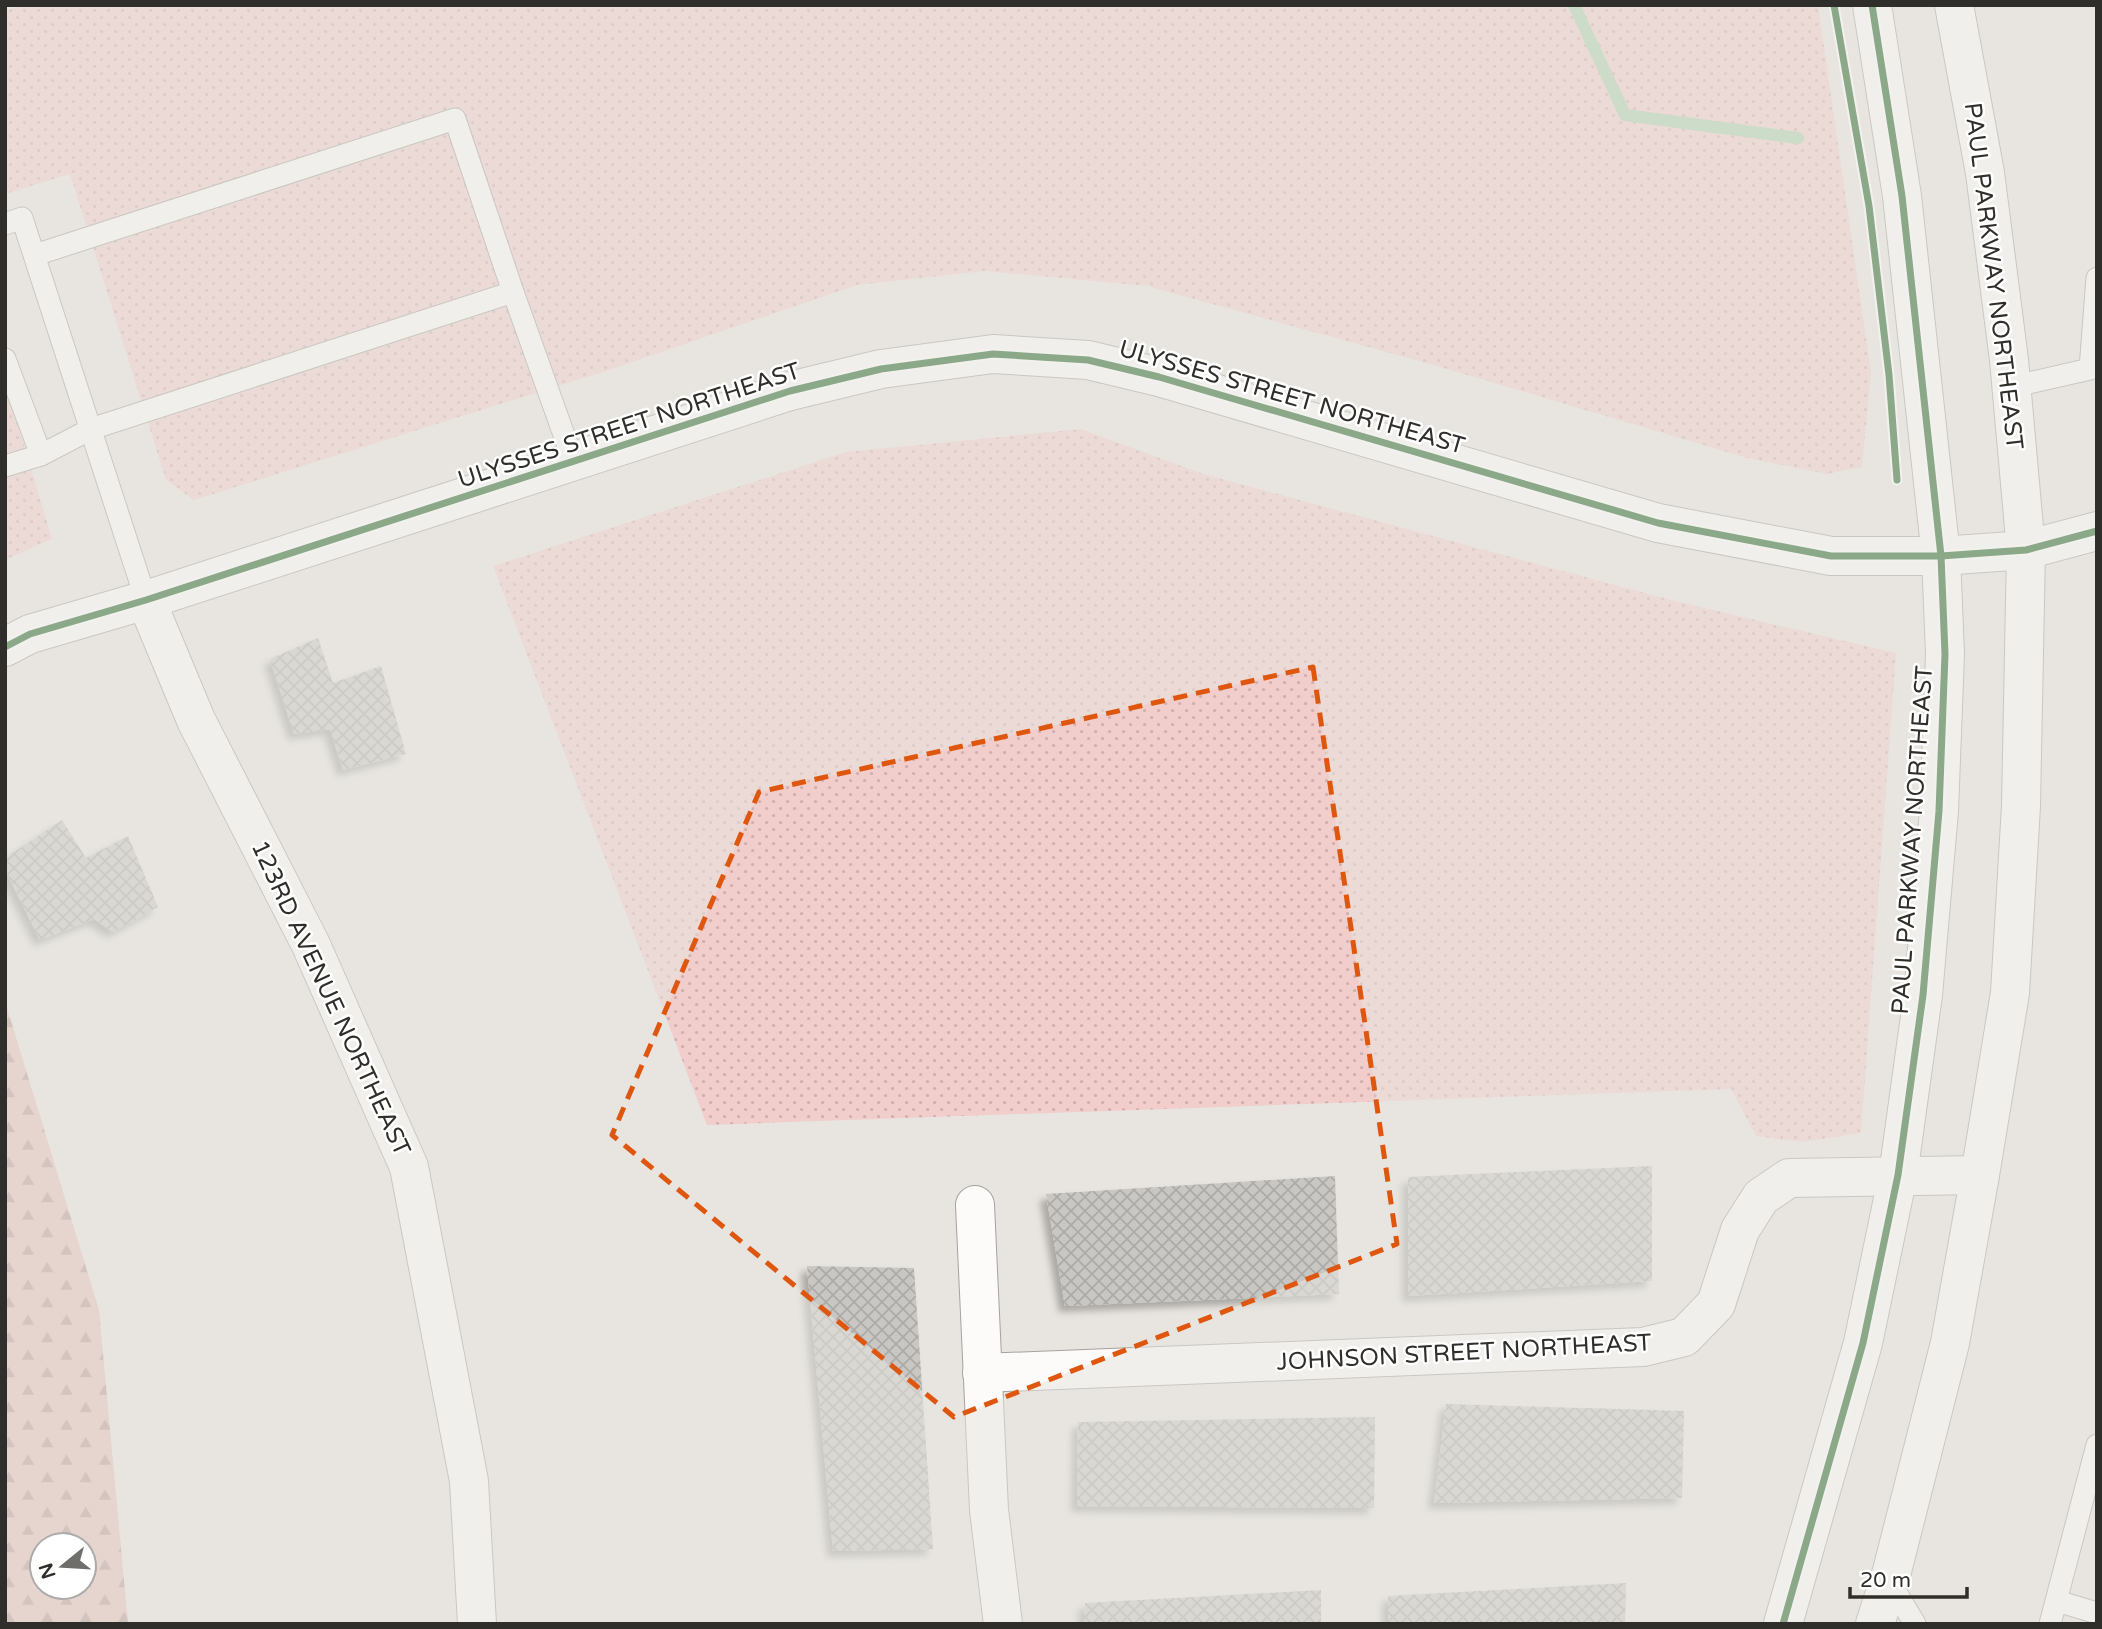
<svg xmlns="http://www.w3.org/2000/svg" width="2102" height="1629" font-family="'Varela Round',sans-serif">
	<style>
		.grass { fill: url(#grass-dots) }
		.forest { fill: url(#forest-firs); fill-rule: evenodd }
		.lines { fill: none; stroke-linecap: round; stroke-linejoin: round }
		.stream { stroke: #adcfae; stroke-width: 12 }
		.building { fill: url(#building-cross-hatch); filter: url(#shadow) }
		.lane-casing { stroke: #a5a39f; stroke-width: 23 }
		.street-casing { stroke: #a5a39f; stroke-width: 40 }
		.secondary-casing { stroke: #a5a39f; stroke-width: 40 }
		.lane { stroke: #fcfbfa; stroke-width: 21 }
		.street { stroke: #fcfbfa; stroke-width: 38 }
		.secondary { stroke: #fcfbfa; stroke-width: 38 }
		.cycleway-casing { stroke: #fff; stroke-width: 11 }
		.cycleway { stroke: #1b5e20; stroke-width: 7 }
		.marked { fill: none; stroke: #df570e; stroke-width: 5; stroke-dasharray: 14 9; stroke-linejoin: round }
		.labels { text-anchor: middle; stroke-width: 5; stroke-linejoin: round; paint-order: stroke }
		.street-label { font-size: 24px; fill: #302e2a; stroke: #fff }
	</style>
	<defs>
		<pattern id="grass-dots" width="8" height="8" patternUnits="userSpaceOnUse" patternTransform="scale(1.75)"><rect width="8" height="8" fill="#f1cdcb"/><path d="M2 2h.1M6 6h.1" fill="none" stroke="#cfb0ae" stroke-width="1.8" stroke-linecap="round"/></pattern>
		<pattern id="forest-firs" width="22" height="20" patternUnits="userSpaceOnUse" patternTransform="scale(1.75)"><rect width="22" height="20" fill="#e5bebb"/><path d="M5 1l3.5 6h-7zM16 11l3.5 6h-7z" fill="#ba9b98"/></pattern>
		<pattern id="building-cross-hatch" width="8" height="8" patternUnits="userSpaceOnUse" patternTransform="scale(1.75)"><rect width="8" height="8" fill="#c9c7c3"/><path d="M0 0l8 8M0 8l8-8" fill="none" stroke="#adaba8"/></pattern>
		<filter id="shadow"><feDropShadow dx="-6" dy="6" stdDeviation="3.5" flood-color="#0004"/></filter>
	</defs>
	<rect width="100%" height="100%" fill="#e8e5e0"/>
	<g class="grass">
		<polygon points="22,5 1818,5 1871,373 1862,467 1827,474 1747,458 1437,366 1147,286 985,271 857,285 606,371 194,500 166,480 70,174 5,194 5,11"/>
		<polygon points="5,380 52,539 5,560"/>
		<polygon points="1081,429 1203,474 1671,600 1896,653 1861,1133 1802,1142 1756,1136 1731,1089 707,1125 493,566 846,452"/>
	</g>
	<path class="forest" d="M 5,1001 L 99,1310 L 128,1624 L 5,1624 ZM 42,1545 L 84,1545 L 84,1587 L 42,1587 Z"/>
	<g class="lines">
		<polyline class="stream" points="1574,5 1625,115 1798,138"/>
	</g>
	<g class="building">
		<polygon points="318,638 333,683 381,666 406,754 343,770 330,729 294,734 270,659"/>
		<polygon points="62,820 86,858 128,836 158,907 113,932 94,919 40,940 5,870 5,858"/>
		<polygon points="1652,1166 1652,1281 1408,1296 1408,1177"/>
		<polygon points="1335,1176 1339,1294 1065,1306 1046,1194"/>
		<polygon points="807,1266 914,1268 933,1549 833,1551"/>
		<polygon points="1446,1404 1684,1411 1682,1498 1434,1503"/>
		<polygon points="1375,1417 1374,1508 1077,1506 1078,1422"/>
		<polygon points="1626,1583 1625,1624 1388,1624 1388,1596"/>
		<polygon points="1321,1590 1321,1624 1084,1624 1085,1603"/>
	</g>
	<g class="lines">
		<g class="lane-casing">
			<g id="lane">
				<polyline points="5,224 22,218 146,600"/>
				<polyline points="35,255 455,119 513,292"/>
				<polyline points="5,359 41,455"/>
				<polyline points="2011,387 2090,369 2097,278"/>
				<polyline points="5,466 41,455 91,429 513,292 574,463"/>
				<polyline points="1893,1576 1897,1594 1915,1624"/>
				<polyline points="2057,1601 2097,1613"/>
				<polyline points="2050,1624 2097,1445"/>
			</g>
		</g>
		<g class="street-casing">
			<g id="street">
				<polyline points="146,600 196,720 311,945 409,1167 469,1481 477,1624"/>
				<polyline points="975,1205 989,1510 1003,1624"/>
				<polyline points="982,1373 1643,1347 1684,1337 1716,1304 1740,1230 1761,1197 1789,1178 1980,1175"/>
			</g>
		</g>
		<g class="secondary-casing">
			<g id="secondary">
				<polyline points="5,647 30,634 146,600 790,391 881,369 993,354 1088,360 1159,377 1658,523 1831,556 1941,556 2026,550 2097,531"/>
				<polyline points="1783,1624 1863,1343 1898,1175 1923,995 1939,811 1945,654 1941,556 1902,196 1872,5"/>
				<polyline points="1875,1624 1892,1571 1950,1343 1980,1175 2010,993 2021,806 2026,550 2009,360 1985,173 1954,5"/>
			</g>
		</g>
		<use href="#lane" class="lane"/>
		<use href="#street" class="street"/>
		<use href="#secondary" class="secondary"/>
		<g class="cycleway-casing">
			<g id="cycleway">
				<polyline points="1834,5 1869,206 1889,375 1897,480"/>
				<polyline points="5,647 30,634 146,600 790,391 881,369 993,354 1088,360 1159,377 1658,523 1831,556 1941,556 2026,550 2097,531"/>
				<polyline points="1783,1624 1863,1343 1898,1175 1923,995 1939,811 1945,654 1941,556 1902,196 1872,5"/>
			</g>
		</g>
		<use href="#cycleway" class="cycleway"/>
	</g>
	<path d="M0 0H2102V1629H0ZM 1313,667 L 1397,1244 L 954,1417 L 612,1135 L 759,792 Z" fill="#e8e5e0" fill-opacity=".55" fill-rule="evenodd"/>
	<path class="marked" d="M 1313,667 L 1397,1244 L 954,1417 L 612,1135 L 759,792 Z"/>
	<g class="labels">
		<g class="street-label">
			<text transform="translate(1994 276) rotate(83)" y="8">PAUL PARKWAY NORTHEAST</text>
			<text transform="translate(1292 397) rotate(16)" y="8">ULYSSES STREET NORTHEAST</text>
			<text transform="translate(629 425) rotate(-18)" y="8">ULYSSES STREET NORTHEAST</text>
			<text transform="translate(1912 840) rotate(-86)" y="8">PAUL PARKWAY NORTHEAST</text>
			<text transform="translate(331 998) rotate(65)" y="8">123RD AVENUE NORTHEAST</text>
			<text transform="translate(1464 1352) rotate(-3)" y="8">JOHNSON STREET NORTHEAST</text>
		</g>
	</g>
	<rect width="2102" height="1629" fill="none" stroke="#302e2a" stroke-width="14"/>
	<g transform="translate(63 1566) rotate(252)"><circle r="33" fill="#ffffff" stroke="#acabaa" stroke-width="2"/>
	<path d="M0-5L12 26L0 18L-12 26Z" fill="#706e6a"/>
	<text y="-10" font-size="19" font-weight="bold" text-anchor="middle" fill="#302e2a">N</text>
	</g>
	<path d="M1850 1587v10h117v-10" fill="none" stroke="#302e2a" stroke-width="3.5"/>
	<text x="1860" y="1587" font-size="21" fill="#302e2a" stroke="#ffffff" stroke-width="5" paint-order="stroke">20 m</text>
</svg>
